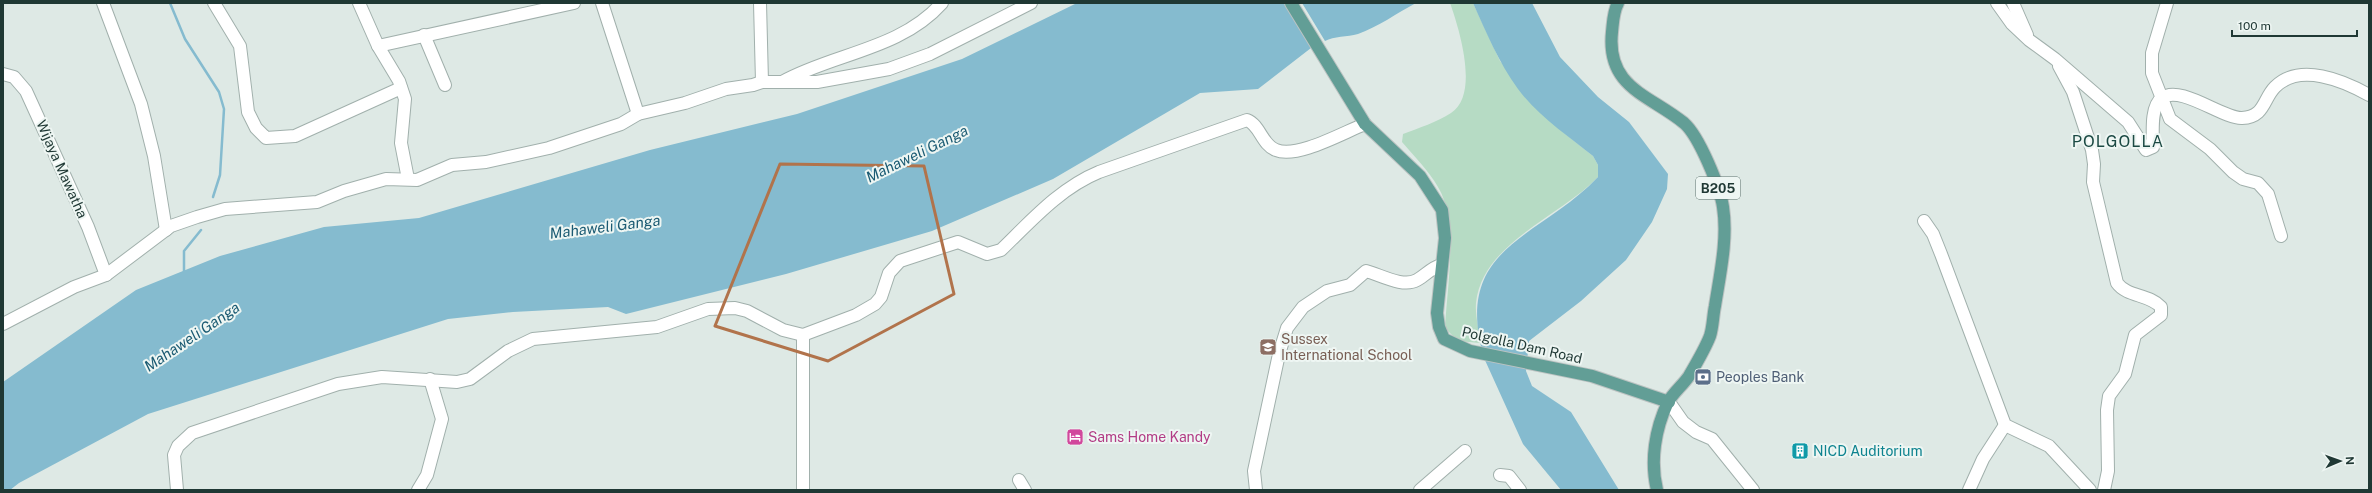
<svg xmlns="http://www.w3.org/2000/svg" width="2372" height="493" font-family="'Public Sans',sans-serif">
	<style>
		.green { fill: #b6dbc4 }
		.water { fill: #85bbcf }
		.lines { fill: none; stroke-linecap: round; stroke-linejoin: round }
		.stream { stroke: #85bbcf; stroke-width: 2.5 }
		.minor-casing { stroke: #a1b0ac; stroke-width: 14 }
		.major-casing { stroke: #bcc3c2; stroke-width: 14 }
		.minor { stroke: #fff; stroke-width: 12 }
		.major { stroke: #629e96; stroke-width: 12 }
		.marked { fill: none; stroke: #b1734b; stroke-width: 3; stroke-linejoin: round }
		.labels { text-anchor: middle; stroke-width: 4; stroke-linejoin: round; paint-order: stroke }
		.shield { fill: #eef6f3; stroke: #5d716d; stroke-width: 1 }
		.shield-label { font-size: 13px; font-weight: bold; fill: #1f3834 }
		.street-label { font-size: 14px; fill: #1f3834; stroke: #eef6f3 }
		.education-label { font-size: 14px; fill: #785e54; stroke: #eef6f3; text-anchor: start }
		.service-label { font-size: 14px; fill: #4e5e75; stroke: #eef6f3; text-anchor: start }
		.hotel-label { font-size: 14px; fill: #b23c85; stroke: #eef6f3; text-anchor: start }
		.culture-label { font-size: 14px; fill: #0d838f; stroke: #eef6f3; text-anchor: start }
		.water-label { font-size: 15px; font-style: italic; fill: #1b5b73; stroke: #eef6f3 }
		.quarter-label { font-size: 16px; letter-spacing: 1px; fill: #1c4a44; stroke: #eef6f3 }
	</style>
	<rect width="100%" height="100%" fill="#dee9e5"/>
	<path class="green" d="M 1450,3 L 1473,3 L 1500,61 L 1564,133 L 1593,156 L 1598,165 L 1598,177 C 1561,216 1482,243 1476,303 C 1475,315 1479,330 1480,343 L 1458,341 L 1445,328 C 1447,288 1459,221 1438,187 C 1429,171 1414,156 1402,142 L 1403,134 C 1419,128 1437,122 1451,113 C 1480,95 1459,28 1450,3 Z"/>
	<g class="water">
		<polygon points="1077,3 1284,3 1311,48 1258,89 1200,93 1053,179 932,231 786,274 626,314 608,307 513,312 448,319 148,414 19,483 10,490 3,490 3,382 136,290 220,256 324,227 419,218 650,150 797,114 962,59"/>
		<path d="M 1302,3 L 1416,3 C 1397,13 1378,27 1358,34 C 1347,37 1334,36 1325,41 Z"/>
		<path d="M 1473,3 L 1532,3 L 1560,57 L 1598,97 L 1629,122 L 1668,174 L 1667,189 L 1652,222 L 1626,260 L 1581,301 L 1529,341 L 1526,371 L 1532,386 L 1571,412 L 1619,490 L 1561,490 L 1523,444 L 1484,358 C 1452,246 1538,240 1598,177 L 1598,165 L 1593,156 C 1568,136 1538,116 1518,89 C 1499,63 1486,32 1473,3 Z"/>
	</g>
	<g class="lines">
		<g class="stream">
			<polyline points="170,3 185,39 219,92 224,109 220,175 213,197"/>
			<polyline points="184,271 184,251 201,230"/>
		</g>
		<g class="minor-casing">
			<g id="minor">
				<polyline points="103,3 141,104 154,156 166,230"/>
				<polyline points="214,3 240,46 248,112 256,128 266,138 295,136 401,88"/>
				<polyline points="359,3 378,46 399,81 405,99 401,143 408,179"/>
				<polyline points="602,3 638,114"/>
				<polyline points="760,3 762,82"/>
				<path d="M 1997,3 L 2012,24 L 2029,40 L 2055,59 L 2128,122 L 2146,150 L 2153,147 C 2153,134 2150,106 2162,98 C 2180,84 2223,119 2242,118 C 2265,117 2263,99 2275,87 C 2300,62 2344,81 2369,95"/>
				<polyline points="2013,3 2027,35"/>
				<polyline points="2167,3 2152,53 2152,73 2170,119 2210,149 2233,172 2243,179 2258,183 2268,194 2281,236"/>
				<polyline points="424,35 445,85"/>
				<polyline points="378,46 574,3"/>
				<path d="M 2059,66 L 2073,92 L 2092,150 L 2094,164 L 2093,182 L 2117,283 C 2127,297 2149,294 2161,307 L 2161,315 L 2135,335 L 2125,374 L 2109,396 L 2107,410 L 2108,471 L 2104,490"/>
				<polyline points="3,74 14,77 26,91 88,227 106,275"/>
				<path d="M 782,82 C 834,53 900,50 942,3"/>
				<polyline points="1924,221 1933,234 1941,254 2005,425 2049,446 2090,490"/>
				<polyline points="3,324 74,287 106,275 171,226 197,217 225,209 317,202 344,191 386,179 417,180 452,165 486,162 549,148 621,124 638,114 685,103 726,89 753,85 762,82 817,82 889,69 930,54 1031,3"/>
				<polyline points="1669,402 1683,422 1696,432 1712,439 1753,490"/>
				<polyline points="1500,475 1509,476 1520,490"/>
				<polyline points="1019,480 1025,490"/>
				<path d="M 177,490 L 174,455 L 178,446 L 192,433 L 338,384 L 382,377 L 457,382 L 470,379 L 508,351 L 533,339 L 657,327 L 708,309 L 735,308 L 747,311 L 783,330 L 803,335 L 856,315 L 875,304 L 881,297 L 889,273 L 900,261 L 958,242 L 987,254 L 1001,250 C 1031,221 1060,188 1099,172 L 1247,120 C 1260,125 1262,145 1276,150 C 1297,159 1344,132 1365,124"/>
				<polyline points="418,490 427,475 442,419 430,379"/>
				<polyline points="803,490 803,335"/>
				<path d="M 1256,490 L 1254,471 L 1279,354 L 1287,328 L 1303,307 L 1327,291 L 1350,285 L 1366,271 C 1381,275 1403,288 1417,280 C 1426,275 1431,268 1441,265"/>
				<polyline points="1420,490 1465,451"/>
				<polyline points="1969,490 1983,459 2005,425"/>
			</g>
		</g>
		<g class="major-casing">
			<g id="major">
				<polyline points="1291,3 1365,124 1420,176 1442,210 1445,238 1437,313 1439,327 1444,339 1470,351 1592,376 1669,402"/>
				<path d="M 1618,3 C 1613,12 1613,23 1612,32 C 1606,88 1650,95 1684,123 C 1699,136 1720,187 1723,207 C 1728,239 1720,274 1715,306 C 1713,315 1713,327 1710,336 C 1705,349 1696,364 1689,376 C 1683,385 1673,393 1668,402 C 1655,429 1650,461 1657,490"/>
			</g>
		</g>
		<use href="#minor" class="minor"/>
		<use href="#major" class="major"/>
	</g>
	<path class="marked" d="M 780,164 L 924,166 L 954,294 L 828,361 L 715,326 Z"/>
	<defs>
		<g id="school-square" transform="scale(0.9)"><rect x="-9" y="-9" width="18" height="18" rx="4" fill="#8d6e63" stroke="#eef6f3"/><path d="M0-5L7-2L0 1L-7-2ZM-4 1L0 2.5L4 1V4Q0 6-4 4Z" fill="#fff"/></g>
		<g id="bank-square" transform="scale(0.9)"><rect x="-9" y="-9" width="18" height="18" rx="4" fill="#5c6f8a" stroke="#eef6f3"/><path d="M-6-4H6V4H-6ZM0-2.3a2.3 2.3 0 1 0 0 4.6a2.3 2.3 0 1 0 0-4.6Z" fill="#fff"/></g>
		<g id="hotel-square" transform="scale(0.9)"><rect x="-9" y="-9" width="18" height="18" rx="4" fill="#d1479c" stroke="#eef6f3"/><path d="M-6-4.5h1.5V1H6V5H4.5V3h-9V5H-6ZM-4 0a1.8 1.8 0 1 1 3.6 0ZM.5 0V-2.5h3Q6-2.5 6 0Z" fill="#fff"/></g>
		<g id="building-square" transform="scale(0.9)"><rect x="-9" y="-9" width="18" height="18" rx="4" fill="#0f9aa8" stroke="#eef6f3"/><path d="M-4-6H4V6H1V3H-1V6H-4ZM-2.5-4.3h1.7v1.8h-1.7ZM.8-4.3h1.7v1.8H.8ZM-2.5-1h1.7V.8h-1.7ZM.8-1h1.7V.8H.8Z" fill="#fff"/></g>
	</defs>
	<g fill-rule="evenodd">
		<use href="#school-square" x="1268" y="347"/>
		<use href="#bank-square" x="1703" y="377"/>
		<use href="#hotel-square" x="1075" y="437"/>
		<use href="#building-square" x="1800" y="451"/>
	</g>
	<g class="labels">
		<rect class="shield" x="1696" y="177" width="44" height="22" rx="3"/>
		<g class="shield-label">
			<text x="1718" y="193">B205</text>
		</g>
		<g class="street-label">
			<text transform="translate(62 169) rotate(66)" y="5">Wijaya Mawatha</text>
			<text transform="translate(1522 345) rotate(13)" y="5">Polgolla Dam Road</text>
		</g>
		<g class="education-label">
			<text x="1281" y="344">Sussex<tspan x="1281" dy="16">International School</tspan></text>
		</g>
		<g class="service-label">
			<text x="1716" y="382">Peoples Bank</text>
		</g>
		<g class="hotel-label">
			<text x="1088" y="442">Sams Home Kandy</text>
		</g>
		<g class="culture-label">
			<text x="1813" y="456">NICD Auditorium</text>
		</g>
		<g class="water-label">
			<text transform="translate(917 154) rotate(-26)" y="5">Mahaweli Ganga</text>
			<text transform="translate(605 227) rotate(-7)" y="5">Mahaweli Ganga</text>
			<text transform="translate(192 337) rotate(-34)" y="5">Mahaweli Ganga</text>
		</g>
		<g class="quarter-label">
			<text x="2118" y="147">POLGOLLA</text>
		</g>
	</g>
	<rect width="2372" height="493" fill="none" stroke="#1f3834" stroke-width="8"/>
	<g transform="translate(2340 461) rotate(88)" stroke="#eef6f3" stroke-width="3" paint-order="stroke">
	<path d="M0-3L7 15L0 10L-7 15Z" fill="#1f3834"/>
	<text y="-6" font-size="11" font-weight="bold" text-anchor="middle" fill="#1f3834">N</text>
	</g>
	<path d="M2232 30v6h125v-6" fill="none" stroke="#1f3834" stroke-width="2"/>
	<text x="2238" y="30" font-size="12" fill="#1f3834" stroke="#eef6f3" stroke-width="3" paint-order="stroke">100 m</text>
</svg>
